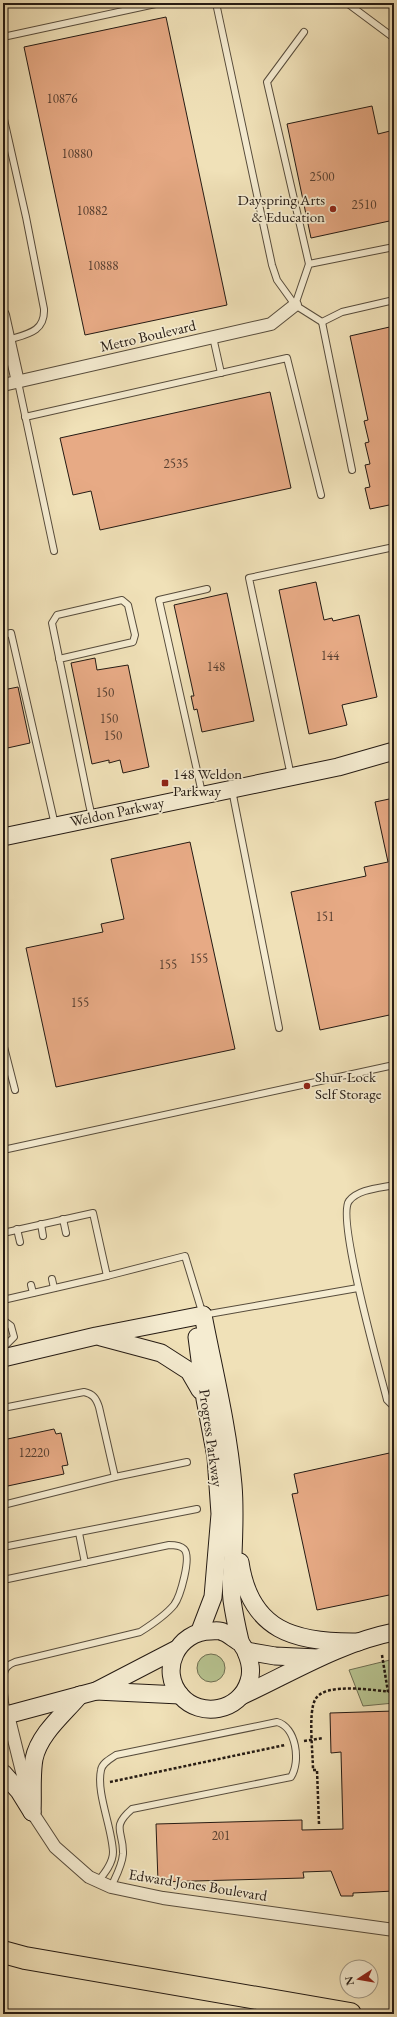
<svg xmlns="http://www.w3.org/2000/svg" width="397" height="2017" font-family="'EB Garamond',serif">
	<style>
		.green { fill: #b7c390; stroke: #6e6e52 }
		.building { fill: #e7aa85; stroke: #241a13 }
		.lines { fill: none; stroke-linecap: round; stroke-linejoin: round }
		.lane-casing { stroke: #574c3c; stroke-width: 8 }
		.street-casing { stroke: #574c3c; stroke-width: 14 }
		.secondary-casing { stroke: #241a13; stroke-width: 19 }
		.highway-casing { stroke: #241a13; stroke-width: 24 }
		.path { stroke: #241a13; stroke-width: 2.5; stroke-dasharray: 3 2; stroke-linecap: butt }
		.lane { stroke: #f5ecd1; stroke-width: 6 }
		.street { stroke: #f5ecd1; stroke-width: 12 }
		.secondary { stroke: #f5ecd1; stroke-width: 17 }
		.highway { stroke: #f0e1b8; stroke-width: 22 }
		.poi-dot { fill: #8f2418; stroke: #f5ecd1; stroke-width: 1.5 }
		.labels { text-anchor: middle; stroke-width: 3.5; stroke-linejoin: round; paint-order: stroke }
		.number-label { font-size: 13px; fill: #553e30 }
		.poi-label { font-size: 15px; fill: #241a13; stroke: #f5ecd1; text-anchor: start }
		.street-label { font-size: 15px; fill: #241a13; stroke: #f5ecd1 }
	</style>
	<rect width="100%" height="100%" fill="#f0e1b8"/>
	<filter id="stains"><feTurbulence type="fractalNoise" baseFrequency=".005" numOctaves="4"/><feColorMatrix values="0 0 0 0 .2 0 0 0 0 .09 0 0 0 0 .02 0 0 0 .5 -.17"/></filter>
	<radialGradient id="worn" r=".72"><stop offset=".6" stop-color="#630" stop-opacity="0"/><stop offset="1" stop-color="#630" stop-opacity=".3"/></radialGradient>
	<g class="green">
		<circle cx="211" cy="1668" r="14"/>
		<polygon points="394,1659 394,1703 363,1706 349,1670"/>
	</g>
	<g class="building">
		<polygon points="166,17 227,305 85,335 24,47"/>
		<polygon points="372,106 378,134 394,130 394,220 311,238 287,124"/>
		<polygon points="394,326 394,504 370,509 365,488 370,487 365,465 370,464 365,443 369,442 364,421 368,420 350,336"/>
		<polygon points="270,392 291,488 100,530 91,491 73,495 60,438"/>
		<polygon points="316,582 324,620 332,618 333,621 359,615 377,697 342,705 347,725 309,734 279,590"/>
		<polygon points="227,593 254,721 202,732 197,709 194,710 191,696 194,696 174,605"/>
		<polygon points="95,658 97,670 128,665 149,767 123,773 120,760 109,763 109,760 92,764 71,663"/>
		<polygon points="18,687 30,743 3,749 3,690"/>
		<polygon points="394,798 394,1014 320,1030 291,892 366,876 364,867 388,862 375,802"/>
		<polygon points="190,842 235,1049 56,1087 26,948 103,932 101,924 124,919 111,859"/>
		<polygon points="54,1429 56,1434 61,1433 68,1465 62,1466 64,1474 3,1487 3,1440"/>
		<polygon points="394,1452 394,1594 317,1610 292,1494 298,1493 294,1474"/>
		<polygon points="394,1711 394,1891 353,1893 353,1896 341,1896 331,1871 303,1872 304,1878 158,1882 156,1824 302,1820 302,1830 343,1829 341,1752 331,1753 330,1713"/>
	</g>
	<g class="lines">
		<g class="lane-casing">
			<g id="lane">
				<polyline points="216,3 272,265 277,280 295,305 322,322 342,312 394,300"/>
				<polyline points="347,3 394,38"/>
				<polyline points="304,32 267,82 309,264"/>
				<polyline points="3,37 160,3"/>
				<path d="M 3,115 L 26,217 L 44,309 C 45,332 27,334 8,340"/>
				<polyline points="295,305 309,264 394,247"/>
				<polyline points="322,322 352,470"/>
				<polyline points="213,337 221,373"/>
				<polyline points="18,382 54,551"/>
				<polyline points="25,417 287,358 321,495"/>
				<polyline points="3,635 11,633 55,825"/>
				<polyline points="59,659 133,642 135,635 128,605 122,600 57,615 52,623 89,804 92,817"/>
				<polyline points="291,776 249,578 394,547"/>
				<polyline points="232,790 279,1028"/>
				<polyline points="202,793 159,600 207,589"/>
				<polyline points="3,1043 15,1090"/>
				<polyline points="3,1150 394,1065"/>
				<path d="M 394,1185 C 380,1188 358,1189 349,1201 C 336,1218 380,1372 387,1400 L 394,1407"/>
				<polyline points="63,1219 66,1233"/>
				<polyline points="41,1224 43,1236"/>
				<polyline points="17,1229 20,1242"/>
				<polyline points="3,1233 93,1213 107,1276 185,1256 203,1315 358,1288"/>
				<polyline points="52,1279 54,1288"/>
				<polyline points="31,1285 33,1293"/>
				<polyline points="3,1300 107,1276"/>
				<polyline points="3,1320 11,1326 14,1337 7,1344"/>
				<path d="M 3,1408 L 84,1392 C 93,1394 96,1398 99,1407 L 115,1477 L 7,1504"/>
				<polyline points="115,1477 187,1462"/>
				<polyline points="79,1533 85,1563"/>
				<polyline points="3,1547 197,1509"/>
				<path d="M 3,1580 L 169,1545 C 174,1545 180,1545 184,1549 C 192,1557 180,1597 174,1605 C 165,1616 151,1625 140,1632 L 15,1662 C 12,1663 9,1665 7,1667 C 0,1674 5,1704 7,1714"/>
				<path d="M 98,1881 C 105,1873 113,1863 113,1852 C 112,1827 96,1793 101,1770 C 102,1763 110,1759 116,1755 L 277,1722 C 296,1727 301,1761 291,1777 L 132,1809 C 110,1828 124,1831 123,1854 C 122,1866 116,1876 111,1887"/>
			</g>
		</g>
		<g class="street-casing">
			<g id="street">
				<polyline points="3,315 18,382"/>
				<polyline points="3,385 271,324 295,305"/>
				<polyline points="8,1715 32,1812 55,1847 89,1877 111,1887 163,1898 394,1930"/>
			</g>
		</g>
		<g class="secondary-casing">
			<g id="secondary">
				<polyline points="3,837 338,767 394,751"/>
				<path d="M 203,1315 C 214,1372 228,1428 233,1485 C 235,1508 234,1531 233,1555 C 232,1569 230,1585 232,1600 C 234,1614 237,1628 240,1641 C 241,1645 245,1648 246,1652 C 250,1661 252,1672 249,1681 C 240,1712 200,1718 181,1696 C 158,1670 178,1631 211,1631 C 215,1631 220,1630 223,1632 C 229,1634 235,1640 241,1643"/>
				<polyline points="101,1337 161,1353 189,1371 200,1390"/>
				<polyline points="197,1337 205,1399 216,1457 220,1514 213,1597 200,1631"/>
				<polyline points="3,1358 96,1336 203,1315"/>
				<path d="M 240,1562 C 250,1631 295,1643 358,1642"/>
				<polyline points="246,1651 275,1656 318,1658"/>
				<polyline points="96,1691 180,1695"/>
				<path d="M 241,1696 C 291,1673 339,1643 394,1632"/>
				<polyline points="3,1716 96,1691 177,1649"/>
				<polyline points="3,1773 19,1791 32,1812"/>
				<path d="M 32,1812 C 33,1795 31,1776 34,1759 C 39,1734 64,1714 80,1695"/>
			</g>
		</g>
		<g class="highway-casing">
			<polyline id="highway" points="3,1952 25,1958 350,2014"/>
		</g>
		<g class="path">
			<polyline points="382,1655 388,1692"/>
			<polyline points="304,1741 323,1738"/>
			<polyline points="110,1782 285,1745"/>
			<path d="M 319,1824 L 317,1770 L 313,1770 C 313,1754 308,1713 315,1700 C 324,1681 377,1691 394,1692"/>
		</g>
		<use href="#lane" class="lane"/>
		<use href="#street" class="street"/>
		<use href="#secondary" class="secondary"/>
		<use href="#highway" class="highway"/>
	</g>
	<g class="poi-dot">
		<circle cx="333" cy="209" r="4"/>
		<rect x="161" y="779" width="8" height="8" rx="2"/>
		<circle cx="307" cy="1086" r="4"/>
	</g>
	<g class="labels">
		<g class="number-label">
			<text x="62" y="103">10876</text>
			<text x="77" y="158">10880</text>
			<text x="322" y="181">2500</text>
			<text x="364" y="209">2510</text>
			<text x="92" y="215">10882</text>
			<text x="103" y="270">10888</text>
			<text x="176" y="468">2535</text>
			<text x="330" y="660">144</text>
			<text x="216" y="671">148</text>
			<text x="105" y="697">150</text>
			<text x="109" y="723">150</text>
			<text x="113" y="740">150</text>
			<text x="325" y="921">151</text>
			<text x="199" y="963">155</text>
			<text x="168" y="969">155</text>
			<text x="80" y="1007">155</text>
			<text x="34" y="1457">12220</text>
			<text x="221" y="1840">201</text>
		</g>
		<g class="poi-label">
			<text x="325" y="205" text-anchor="end">Dayspring Arts<tspan x="325" dy="17">&amp; Education</tspan></text>
			<text x="173" y="779">148 Weldon<tspan x="173" dy="17">Parkway</tspan></text>
			<text x="315" y="1082">Shur-Lock<tspan x="315" dy="17">Self Storage</tspan></text>
		</g>
		<g class="street-label">
			<text transform="translate(148 336) rotate(-13)" y="5">Metro Boulevard</text>
			<text transform="translate(117 812) rotate(-12)" y="5">Weldon Parkway</text>
			<text transform="translate(211 1438) rotate(82)" y="5">Progress Parkway</text>
			<text transform="translate(198 1885) rotate(9)" y="5">Edward Jones Boulevard</text>
		</g>
	</g>
	<rect width="397" height="2017" fill="none" stroke="#f0e1b8" stroke-width="16"/>
	<rect x="4" y="4" width="389" height="2009" fill="none" stroke="#241a13" stroke-width="2"/>
	<rect x="8" y="8" width="381" height="2001" fill="none" stroke="#241a13"/>
	<g transform="translate(359 1979) rotate(258)"><circle r="19" fill="#f5ecd1" stroke="#a19885"/>
	<path d="M0-3L7 15L0 10L-7 15Z" fill="#8f2418"/>
	<text y="-6" font-size="11" font-weight="bold" text-anchor="middle" fill="#241a13">N</text>
	</g>
	<rect width="100%" height="100%" filter="url(#stains)"/>
	<rect width="100%" height="100%" fill="url(#worn)"/>
</svg>
